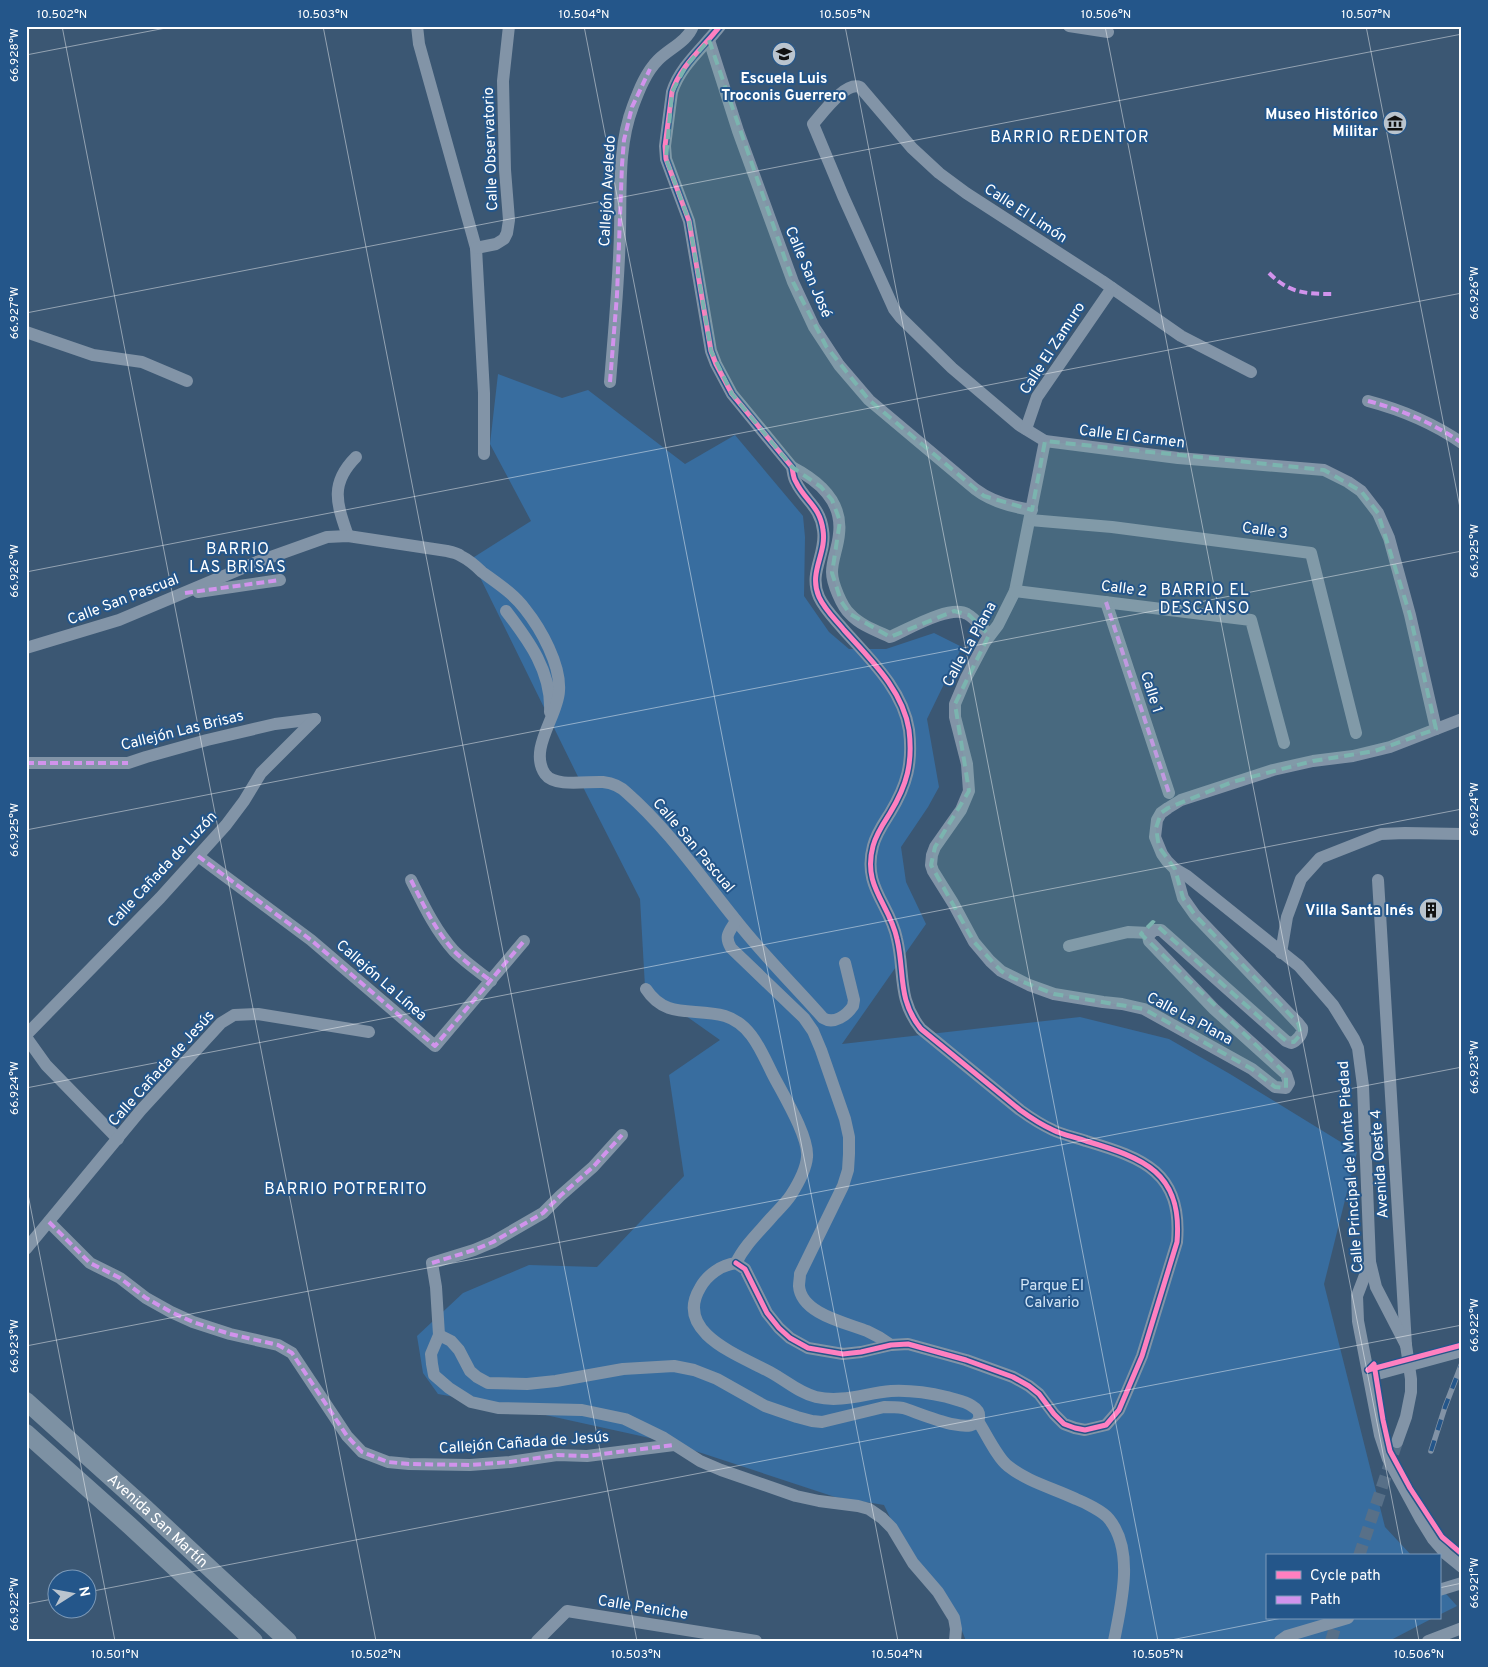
<svg xmlns="http://www.w3.org/2000/svg" width="1488" height="1667" font-family="Overpass,sans-serif">
	<style>
		.green { fill: #386d9f }
		.lines { fill: none; stroke-linecap: round; stroke-linejoin: round }
		.street-tunnel { stroke: #587088; stroke-width: 12; stroke-dasharray: 12 6; stroke-linecap: butt }
		.street { stroke: #8294a7; stroke-width: 12 }
		.secondary { stroke: #7d91a3; stroke-width: 18 }
		.rail-casing { stroke: #8293a6; stroke-width: 5.5 }
		.rail { stroke: #24568a; stroke-width: 4; stroke-dasharray: 11; stroke-linecap: butt }
		.street-bridge { stroke: #8294a7; stroke-width: 12 }
		.quiet { stroke: #d193ec; stroke-width: 4; stroke-dasharray: 8 4; stroke-linecap: butt }
		.cycleway-casing { stroke: #24568a; stroke-width: 8 }
		.cycleway { stroke: #ff80c0; stroke-width: 5 }
		.marked { fill: #7bb4af; fill-opacity: 0.2; stroke: #7bb4af; stroke-width: 4; stroke-dasharray: 10 6; stroke-linejoin: round }
		.ticks { fill: none; stroke: #fff; stroke-width: 1; stroke-opacity: 0.45 }
		.labels { text-anchor: middle; stroke-width: 4; stroke-linejoin: round; paint-order: stroke }
		.poi-label { font-size: 15px; font-weight: bold; fill: #fff; stroke: #24568a; text-anchor: end }
		.street-label { font-size: 15px; fill: #fff; stroke: #24568a }
		.park-label { font-size: 15px; fill: #d5e7f7; stroke: #24568a }
		.neighbourhood-label { font-size: 16px; letter-spacing: 1px; fill: #fff; stroke: #24568a }
		.neatline { fill: none; stroke: #fff; stroke-width: 2 }
		.ticks-label { font-size: 12px; text-anchor: middle; fill: #fff }
	</style>
	<rect width="100%" height="100%" fill="#3b5773"/>
	<g class="green">
		<polygon points="498,374 562,398 588,390 685,464 735,435 803,516 805,537 804,596 829,632 849,649 886,649 934,633 962,647 927,719 939,787 928,807 901,847 906,882 926,924 842,1044 1080,1017 1169,1039 1230,1074 1357,1152 1324,1284 1385,1527 1412,1556 1267,1556 1267,1618 1433,1618 1389,1641 966,1641 951,1603 914,1567 884,1505 835,1497 668,1442 505,1406 438,1394 423,1373 417,1336 463,1293 529,1265 597,1267 684,1176 669,1075 720,1040 645,987 640,899 586,793 471,559 531,521 490,444"/>
		<polygon points="1439,1586 1457,1606 1439,1615"/>
	</g>
	<g class="lines">
		<g class="street-tunnel">
			<polyline points="1359,1556 1397,1442"/>
			<polyline points="1331,1641 1338,1618"/>
		</g>
		<g class="street">
			<polyline points="417,26 419,44 476,248 484,393 484,454"/>
			<path d="M 720,26 C 704,47 680,66 672,92 L 665,146 L 666,159 L 689,221 L 711,351 L 716,364 L 732,394 L 792,467 C 793,472 793,478 796,482 C 805,501 820,506 823,530 C 827,554 808,572 819,597 C 825,610 835,619 844,630 C 870,659 903,690 909,730 C 913,763 907,785 890,813 C 883,824 876,834 873,846 C 862,887 890,904 897,939 C 905,973 897,999 921,1029 L 1020,1110 C 1031,1118 1042,1125 1053,1130 C 1063,1135 1075,1137 1086,1141 C 1143,1158 1183,1172 1177,1242 L 1142,1356 L 1119,1410 L 1106,1425 L 1085,1430 L 1075,1428 L 1064,1424 L 1054,1414 L 1039,1394 L 1029,1386 L 1013,1377 L 966,1360 L 908,1344 L 891,1345 L 861,1352 L 843,1354 L 808,1348 L 790,1338 L 779,1328 L 767,1313 L 745,1269 L 736,1263"/>
			<polyline points="1069,26 1108,32"/>
			<path d="M 709,40 L 738,131 L 793,282 L 814,327 L 839,365 L 869,400 L 975,489 C 992,502 1011,507 1032,510"/>
			<polyline points="476,248 496,244 504,239 507,233 509,220 505,170 503,81 509,26"/>
			<polyline points="26,332 93,355 142,362 187,381"/>
			<path d="M 1251,372 L 1181,336 L 1102,281 L 966,193 L 939,173 L 912,148 L 860,87 C 845,81 823,113 813,124 L 843,196 L 894,309 L 901,318 L 952,368 L 1019,425 L 1045,441 L 1178,458 L 1324,470 L 1348,482 L 1361,491 L 1378,513 L 1389,538 L 1410,615 L 1436,729"/>
			<path d="M 610,382 C 614,331 619,281 620,230 C 621,189 618,145 633,106 C 639,90 646,72 658,60 C 670,48 687,42 693,26"/>
			<path d="M 1368,401 C 1402,410 1433,423 1462,443"/>
			<polyline points="1026,429 1037,397 1112,288"/>
			<path d="M 1045,441 L 1015,591 L 998,625 L 985,642 L 966,678 L 955,704 L 955,717 L 967,764 L 969,791 L 961,810 L 935,847 L 932,855 L 931,865 L 933,871 L 953,903 L 974,942 L 990,961 L 1001,971 L 1029,985 L 1054,994 L 1103,1002 L 1122,1004 L 1144,1009 L 1252,1069 L 1275,1087 L 1286,1088 L 1289,1083 L 1286,1074 L 1214,1009 L 1149,941 L 1148,936 L 1154,930 L 1161,930 L 1286,1041 L 1291,1043 C 1297,1041 1303,1034 1302,1028 L 1298,1023 L 1195,915 L 1183,898 L 1175,869"/>
			<path d="M 792,467 C 819,481 843,501 839,534 C 838,547 832,560 832,572 C 832,583 842,607 850,614 C 860,625 877,631 890,637 C 907,630 950,604 967,614 C 975,618 983,629 990,635"/>
			<polyline points="1030,520 1112,527 1311,553 1356,733"/>
			<path d="M 348,536 C 337,504 329,484 356,457"/>
			<polyline points="1015,591 1251,620 1284,743"/>
			<polyline points="198,592 280,580"/>
			<polyline points="1106,602 1169,793"/>
			<path d="M 506,611 C 529,641 552,672 550,712"/>
			<path d="M 26,648 L 119,620 L 257,562 L 327,537 L 348,536 L 447,551 C 452,552 457,553 461,556 C 469,560 476,566 482,572 C 497,583 514,594 525,609 C 541,629 561,665 559,691 C 558,716 528,749 545,774 C 555,788 588,781 603,782 C 612,783 621,787 627,793 C 669,830 700,876 735,919 C 762,954 794,985 823,1018 C 834,1025 847,1015 853,1006 L 854,1000 L 845,963"/>
			<polyline points="26,763 128,763 146,757 207,740 275,724 315,719"/>
			<polyline points="198,856 311,940 435,1046 524,941"/>
			<path d="M 411,880 C 423,904 435,930 454,951 C 465,962 478,971 491,981"/>
			<polyline points="1378,880 1406,1345 1411,1379 1411,1392 1406,1417 1397,1442"/>
			<path d="M 736,921 C 729,932 724,936 731,948 L 804,1018 L 813,1031 L 821,1050 L 845,1119 L 849,1137 L 849,1154 L 848,1170 L 843,1186 L 800,1274 C 800,1278 799,1282 799,1286 C 801,1314 847,1323 867,1331 C 876,1335 883,1339 891,1345"/>
			<polyline points="1069,946 1128,932 1150,933"/>
			<polyline points="1281,953 1287,917 1301,879 1320,858 1381,834 1405,833 1462,834"/>
			<path d="M 646,989 C 666,1020 694,1007 725,1016 C 751,1024 761,1051 772,1073 C 782,1093 809,1136 807,1157 C 806,1170 798,1184 791,1195 C 785,1204 777,1211 771,1218 C 758,1233 744,1246 736,1263"/>
			<polyline points="26,1035 160,898 226,825 244,801 261,773 315,719"/>
			<polyline points="26,1037 46,1065 118,1139"/>
			<polyline points="622,1135 593,1167 560,1196 543,1213 493,1242 474,1250 432,1263 436,1287 439,1335 431,1354 432,1364 434,1375 449,1388 471,1402 498,1408 582,1410 625,1419 664,1438 700,1461 721,1470 796,1496 819,1501 858,1506 869,1509 882,1518 892,1528 913,1563 938,1592 954,1618 956,1629 955,1641"/>
			<polyline points="49,1222 90,1263 120,1278 146,1298 171,1312 193,1322 230,1334 278,1345 292,1353 347,1436 362,1452 388,1462 409,1464 470,1465 510,1462 557,1455 587,1456 674,1445"/>
			<polyline points="26,1249 141,1110 221,1023 234,1015 258,1014 369,1032"/>
			<polyline points="1370,1262 1357,1296 1358,1321 1380,1435 1388,1459 1420,1518 1433,1539 1446,1554 1462,1567"/>
			<path d="M 439,1335 L 451,1341 L 459,1350 L 470,1371 L 477,1377 L 488,1383 L 527,1384 L 556,1381 L 623,1369 L 674,1366 L 694,1370 L 717,1379 L 765,1406 L 797,1417 L 812,1421 L 822,1422 L 884,1407 C 890,1407 896,1407 903,1408 C 915,1411 975,1439 979,1418 C 980,1412 977,1409 972,1406 C 965,1401 956,1400 947,1397 C 930,1393 909,1390 891,1391 C 866,1393 842,1403 816,1397 C 799,1393 785,1380 770,1372 C 741,1356 673,1333 700,1288 C 707,1275 721,1265 736,1263"/>
			<polyline points="1406,1345 1376,1287 1370,1262 1363,1086 1358,1048 1354,1039 1333,1005 1299,966 1187,876 1175,869 1167,861 1162,854 1155,837 1157,820 1161,813 1168,808 1181,800 1273,770 1313,761 1353,756 1390,747 1462,719"/>
			<path d="M 978,1421 C 985,1432 998,1459 1008,1466 C 1028,1482 1053,1488 1076,1499 C 1084,1502 1104,1512 1109,1519 C 1135,1551 1121,1604 1114,1641"/>
			<polyline points="1439,1590 1462,1583"/>
			<polyline points="537,1641 567,1611 756,1641"/>
			<polyline points="1280,1641 1287,1636 1348,1618"/>
			<polyline points="1428,1641 1462,1628"/>
		</g>
		<g class="secondary">
			<path id="s1" d="M 26,1401 L 145,1508 L 288,1641"/>
			<polyline points="26,1433 129,1525 254,1641"/>
		</g>
		<g class="rail-casing">
			<polyline id="rail" points="1431,1451 1445,1407 1462,1363"/>
		</g>
		<use href="#rail" class="rail"/>
		<polyline class="street-bridge" points="1370,1376 1462,1351"/>
		<g class="quiet">
			<path d="M 1269,273 C 1289,293 1305,294 1332,294"/>
			<polyline points="610,382 617,295 622,165 624,140 632,107 650,69"/>
			<path d="M 1368,401 C 1402,410 1433,423 1462,443"/>
			<polyline points="185,593 280,580"/>
			<polyline points="1106,602 1169,793"/>
			<polyline points="26,763 128,763"/>
			<polyline points="198,856 311,940 435,1046 524,941"/>
			<path d="M 411,880 C 423,904 435,930 454,951 C 465,962 478,971 491,981"/>
			<polyline points="49,1222 90,1263 120,1278 146,1298 171,1312 193,1322 230,1334 278,1345 292,1353 347,1436 362,1452 388,1462 409,1464 470,1465 510,1462 557,1455 587,1456 674,1445"/>
			<polyline points="432,1263 474,1250 493,1242 543,1213 560,1196 593,1167 622,1135"/>
		</g>
		<g class="cycleway-casing">
			<g id="cycleway">
				<path d="M 720,26 C 704,47 680,66 672,92 L 665,146 L 666,159 L 689,221 L 711,351 L 716,364 L 732,394 L 792,467 C 793,472 793,478 796,482 C 805,501 820,506 823,530 C 827,554 808,572 819,597 C 825,610 835,619 844,630 C 870,659 903,690 909,730 C 913,763 907,785 890,813 C 883,824 876,834 873,846 C 862,887 890,904 897,939 C 905,973 897,999 921,1029 L 1020,1110 C 1031,1118 1042,1125 1053,1130 C 1063,1135 1075,1137 1086,1141 C 1143,1158 1183,1172 1177,1242 L 1142,1356 L 1119,1410 L 1106,1425 L 1085,1430 L 1075,1428 L 1064,1424 L 1054,1414 L 1039,1394 L 1029,1386 L 1013,1377 L 966,1360 L 908,1344 L 891,1345 L 861,1352 L 843,1354 L 808,1348 L 790,1338 L 779,1328 L 767,1313 L 745,1269 L 736,1263"/>
				<polyline points="1368,1370 1374,1364 1383,1420 1390,1451 1410,1488 1442,1537 1462,1554"/>
				<polyline points="1368,1370 1462,1345"/>
			</g>
		</g>
		<use href="#cycleway" class="cycleway"/>
	</g>
	<path class="marked" d="M 709,40 L 793,282 L 826,346 L 869,400 L 984,496 L 1032,510 L 1045,441 L 1324,470 L 1361,491 L 1378,513 L 1410,615 L 1436,729 L 1375,751 L 1313,761 L 1232,782 L 1168,808 L 1161,813 L 1156,828 L 1159,847 L 1175,869 L 1183,898 L 1195,915 L 1298,1023 L 1301,1034 L 1294,1042 L 1286,1041 L 1153,922 L 1141,934 L 1286,1074 L 1286,1088 L 1275,1087 L 1252,1069 L 1144,1009 L 1054,994 L 1013,978 L 1001,971 L 974,942 L 931,865 L 935,847 L 969,791 L 955,704 L 989,635 L 969,615 L 954,611 L 890,637 L 850,614 L 841,601 L 832,573 L 840,521 L 832,500 L 821,487 L 792,467 L 732,394 L 711,351 L 689,221 L 666,159 L 672,92 L 686,66 Z"/>
	<path class="ticks" d="M 62,26 L 376,1641M 323,26 L 637,1641M 584,26 L 898,1641M 845,26 L 1158,1641M 1105,26 L 1403,1556M 1366,26 L 1462,518M 26,55 L 176,26M 26,313 L 1462,34M 26,572 L 1462,293M 26,830 L 1462,551M 26,1088 L 1462,809M 26,1184 L 115,1641M 26,1346 L 1462,1067M 1439,1588 L 1462,1583M 88,1592 L 1462,1325M 26,1604 L 58,1598M 1415,1618 L 1419,1641M 1166,1641 L 1282,1618"/>
	<defs>
		<g id="school-disc" transform="scale(1.25)"><circle r="9.5" fill="#bac4ce" stroke="#24568a"/><path d="M0-5L7-2L0 1L-7-2ZM-4 1L0 2.5L4 1V4Q0 6-4 4Z" fill="#111"/></g>
		<g id="museum-disc" transform="scale(1.25)"><circle r="9.5" fill="#bac4ce" stroke="#24568a"/><path d="M0-6L6-3V-2H-6V-3ZM-5-1h2V3h-2ZM-1-1h2V3h-2ZM3-1h2V3H3ZM-6 4H6V6H-6Z" fill="#111"/></g>
		<g id="building-disc" transform="scale(1.25)"><circle r="9.5" fill="#bac4ce" stroke="#24568a"/><path d="M-4-6H4V6H1V3H-1V6H-4ZM-2.5-4.3h1.7v1.8h-1.7ZM.8-4.3h1.7v1.8H.8ZM-2.5-1h1.7V.8h-1.7ZM.8-1h1.7V.8H.8Z" fill="#111"/></g>
	</defs>
	<g fill-rule="evenodd">
		<use href="#school-disc" x="784" y="54"/>
		<use href="#museum-disc" x="1395" y="123"/>
		<use href="#building-disc" x="1431" y="910"/>
	</g>
	<g class="labels">
		<g class="poi-label">
			<text x="784" y="83" text-anchor="middle">Escuela Luis<tspan x="784" dy="17">Troconis Guerrero</tspan></text>
			<text x="1378" y="119">Museo Histórico<tspan x="1378" dy="17">Militar</tspan></text>
			<text x="1414" y="915">Villa Santa Inés</text>
		</g>
		<g class="street-label">
			<text transform="translate(490 149) rotate(-92)" y="5">Calle Observatorio</text>
			<text transform="translate(607 191) rotate(-87)" y="5">Callejón Aveledo</text>
			<text transform="translate(1026 213) rotate(33)" y="5">Calle El Limón</text>
			<text transform="translate(809 272) rotate(67)" y="5">Calle San José</text>
			<text transform="translate(1052 348) rotate(-57)" y="5">Calle El Zamuro</text>
			<text transform="translate(1132 436) rotate(7)" y="5">Calle El Carmen</text>
			<text transform="translate(1265 530) rotate(8)" y="5">Calle 3</text>
			<text transform="translate(1124 588) rotate(7)" y="5">Calle 2</text>
			<text transform="translate(123 599) rotate(-21)" y="5">Calle San Pascual</text>
			<text transform="translate(969 644) rotate(-61)" y="5">Calle La Plana</text>
			<text transform="translate(1152 692) rotate(72)" y="5">Calle 1</text>
			<text transform="translate(182 730) rotate(-14)" y="5">Callejón Las Brisas</text>
			<text transform="translate(694 845) rotate(50)" y="5">Calle San Pascual</text>
			<text transform="translate(162 869) rotate(-47)" y="5">Calle Cañada de Luzón</text>
			<text transform="translate(382 980) rotate(41)" y="5">Callejón La Línea</text>
			<text transform="translate(1190 1018) rotate(28)" y="5">Calle La Plana</text>
			<text transform="translate(161 1068) rotate(-48)" y="5">Calle Cañada de Jesús</text>
			<text transform="translate(1379 1164) rotate(-94)" y="5">Avenida Oeste 4</text>
			<text transform="translate(1350 1167) rotate(-94)" y="5">Calle Principal de Monte Piedad</text>
			<text transform="translate(524 1442) rotate(-4)" y="5">Callejón Cañada de Jesús</text>
			<text dy="5" stroke="none"><textPath href="#s1" startOffset="178">Avenida San Martín</textPath></text>
			<text transform="translate(643 1607) rotate(9)" y="5">Calle Peniche</text>
		</g>
		<g class="park-label">
			<text x="1052" y="1290">Parque El<tspan x="1052" dy="17">Calvario</tspan></text>
		</g>
		<g class="neighbourhood-label">
			<text x="1070" y="142">BARRIO REDENTOR</text>
			<text x="238" y="554">BARRIO<tspan x="238" dy="18">LAS BRISAS</tspan></text>
			<text x="1205" y="595">BARRIO EL<tspan x="1205" dy="18">DESCANSO</tspan></text>
			<text x="346" y="1194">BARRIO POTRERITO</text>
		</g>
	</g>
	<rect width="1488" height="1667" fill="none" stroke="#24568a" stroke-width="55"/>
	<rect x="1266" y="1554" width="175" height="65" fill="#24568a" stroke="#7c9ab9"/>
	<rect x="1276" y="1571" width="25" height="8" fill="#ff80c0" stroke="#7c9ab9"/>
	<text x="1310" y="1580" font-size="15" fill="#ffffff">Cycle path</text>
	<rect x="1276" y="1596" width="25" height="8" fill="#d193ec" stroke="#7c9ab9"/>
	<text x="1310" y="1604" font-size="15" fill="#ffffff">Path</text>
	<g transform="translate(72 1594) rotate(79)"><circle r="24" fill="#24568a" stroke="#7c9ab9"/>
	<path d="M0-4L9 19L0 12L-9 19Z" fill="#bac4ce"/>
	<text y="-8" font-size="14" font-weight="bold" text-anchor="middle" fill="#ffffff">N</text>
	</g>
	<rect x="28" y="28" width="1432" height="1612" class="neatline"/>
	<g class="ticks-label">
		<text x="62" y="18">10.502°N</text>
		<text x="323" y="18">10.503°N</text>
		<text x="584" y="18">10.504°N</text>
		<text x="845" y="18">10.505°N</text>
		<text x="1106" y="18">10.506°N</text>
		<text x="1366" y="18">10.507°N</text>
		<text transform="translate(14 55) rotate(-90)" y="4">66.928°W</text>
		<text transform="translate(1474 293) rotate(-90)" y="4">66.926°W</text>
		<text transform="translate(14 313) rotate(-90)" y="4">66.927°W</text>
		<text transform="translate(1474 551) rotate(-90)" y="4">66.925°W</text>
		<text transform="translate(14 571) rotate(-90)" y="4">66.926°W</text>
		<text transform="translate(1474 809) rotate(-90)" y="4">66.924°W</text>
		<text transform="translate(14 830) rotate(-90)" y="4">66.925°W</text>
		<text transform="translate(1474 1067) rotate(-90)" y="4">66.923°W</text>
		<text transform="translate(14 1088) rotate(-90)" y="4">66.924°W</text>
		<text transform="translate(1474 1325) rotate(-90)" y="4">66.922°W</text>
		<text transform="translate(14 1346) rotate(-90)" y="4">66.923°W</text>
		<text transform="translate(1474 1583) rotate(-90)" y="4">66.921°W</text>
		<text transform="translate(14 1604) rotate(-90)" y="4">66.922°W</text>
		<text x="115" y="1658">10.501°N</text>
		<text x="376" y="1658">10.502°N</text>
		<text x="636" y="1658">10.503°N</text>
		<text x="897" y="1658">10.504°N</text>
		<text x="1158" y="1658">10.505°N</text>
		<text x="1419" y="1658">10.506°N</text>
	</g>
</svg>
